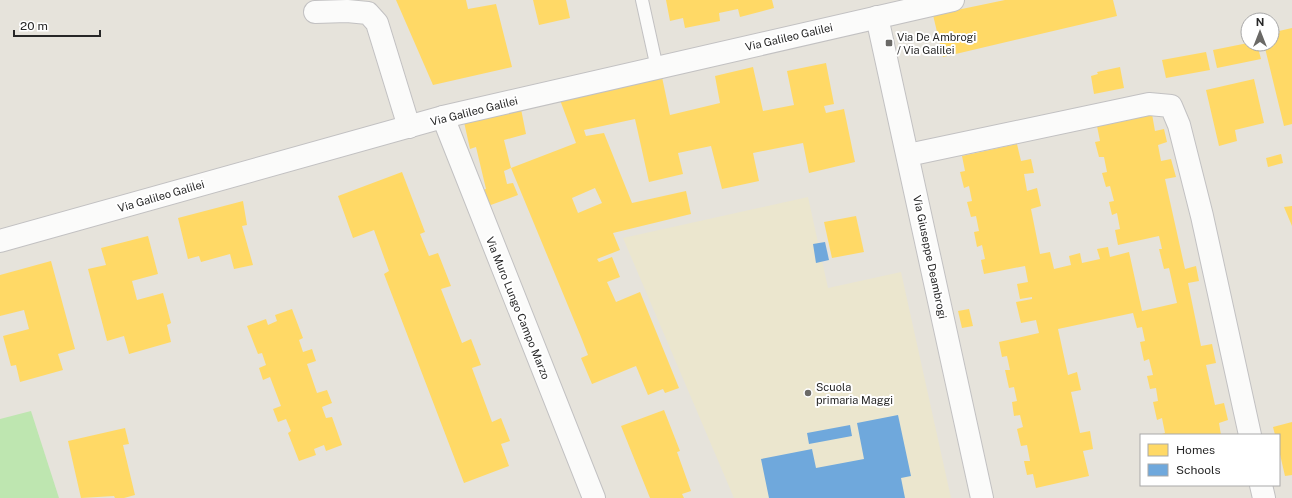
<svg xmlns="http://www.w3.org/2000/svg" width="1292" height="498" font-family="'Public Sans',sans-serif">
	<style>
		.education { fill: #ebe6ce }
		.green { fill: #bee6b0 }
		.homes { fill: #ffd966; fill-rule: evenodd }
		.schools { fill: #6fa8dc }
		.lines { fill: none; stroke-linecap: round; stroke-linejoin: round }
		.service-casing { stroke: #c2c1c2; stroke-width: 14 }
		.minor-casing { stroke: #c2c1c2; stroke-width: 24 }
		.service { stroke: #fbfbfa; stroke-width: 12 }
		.minor { stroke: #fbfbfa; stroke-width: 22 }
		.poi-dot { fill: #6a6966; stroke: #fff; stroke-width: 1.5 }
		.labels { text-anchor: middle; stroke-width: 4; stroke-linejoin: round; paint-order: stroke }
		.street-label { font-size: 11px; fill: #272727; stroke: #fff }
		.poi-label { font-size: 11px; fill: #272727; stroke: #fff; text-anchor: start }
	</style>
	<rect width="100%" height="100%" fill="#e6e3db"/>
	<polygon class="education" points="808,197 828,288 901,272 951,498 734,498 623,238"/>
	<polygon class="green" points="31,411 59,498 0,498 0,419"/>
	<g class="homes">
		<polygon points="396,0 466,0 468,9 496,4 512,67 433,85"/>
		<polygon points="533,0 566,0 570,18 539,25"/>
		<polygon points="666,0 772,0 774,8 740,17 738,9 719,13 720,21 685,28 683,18 670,21"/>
		<polygon points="1005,0 1113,0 1117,16 943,57 933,15"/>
		<polygon points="1292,28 1292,124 1284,126 1264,44 1272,44 1272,35 1280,33 1279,31"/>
		<polygon points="1248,43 1248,44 1257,44 1261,59 1217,68 1213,50"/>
		<polygon points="1206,52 1210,70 1166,78 1162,60"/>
		<path d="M 826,63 L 834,104 L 824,106 L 826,113 L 844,109 L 855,162 L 809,173 L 803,143 L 753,153 L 759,181 L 722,189 L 711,146 L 678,153 L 683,174 L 649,182 L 635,119 L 584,130 L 586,136 L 604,133 L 632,203 L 686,191 L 691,214 L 613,233 L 620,250 L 597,259 L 599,262 L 612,257 L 620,277 L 607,282 L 616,302 L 640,292 L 679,388 L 665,393 L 663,389 L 648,395 L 636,366 L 592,384 L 581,358 L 588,355 L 581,337 L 511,168 L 504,171 L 507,184 L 513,183 L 518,195 L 488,206 L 481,190 L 486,189 L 476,147 L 470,149 L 464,122 L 521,109 L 526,134 L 504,140 L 511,168 L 576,143 L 560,100 L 662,77 L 670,115 L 720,103 L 715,76 L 753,67 L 763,111 L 794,105 L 787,71 ZM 595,188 L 602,203 L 578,213 L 572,198 Z"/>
		<polygon points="1120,67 1124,88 1094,94 1091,76 1098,74 1097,72"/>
		<polygon points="1254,79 1264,123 1235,130 1237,141 1219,146 1206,90"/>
		<polygon points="1152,114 1155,131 1164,129 1167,142 1158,145 1161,161 1171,159 1176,177 1165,179 1185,269 1196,266 1199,281 1188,283 1201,346 1212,344 1216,363 1206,365 1215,405 1224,403 1228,420 1219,423 1221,435 1159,435 1165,433 1162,418 1157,420 1153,402 1158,401 1156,388 1150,389 1147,376 1153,375 1149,359 1144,361 1140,342 1145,341 1142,327 1137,328 1133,313 1058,329 1068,375 1077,372 1081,390 1071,392 1080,433 1090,431 1093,449 1083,451 1089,476 1036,488 1033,474 1027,475 1024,461 1030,461 1027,445 1021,446 1017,429 1023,427 1020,415 1014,416 1012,402 1017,401 1014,387 1009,388 1005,370 1010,370 1007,356 1002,357 999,342 1039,333 1036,320 1021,323 1016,302 1032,299 1032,297 1020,299 1017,284 1028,282 1025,266 984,274 981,260 985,259 982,245 977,247 974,232 979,231 976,216 971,217 967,202 972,201 969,186 964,188 960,172 965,171 962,156 1017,144 1021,161 1031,159 1034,173 1024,174 1027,191 1037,188 1041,206 1031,209 1040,254 1050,252 1054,269 1071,265 1069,256 1080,253 1082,263 1100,259 1097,249 1108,247 1110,257 1129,252 1142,311 1177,303 1169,268 1164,269 1159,249 1162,249 1159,236 1118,245 1115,230 1120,229 1117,213 1112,215 1109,202 1114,201 1110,186 1106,187 1102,173 1107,172 1104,157 1099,157 1095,142 1100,141 1097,126"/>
		<polygon points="1281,154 1283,163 1268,167 1266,158"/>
		<polygon points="402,172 425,232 420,234 429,256 438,253 451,286 441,289 462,343 471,339 481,365 472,368 492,422 501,418 510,441 501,444 509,466 464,483 384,274 389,271 374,230 353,238 338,196"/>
		<polygon points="243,201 247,225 242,226 253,265 234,269 230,254 201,262 199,256 188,259 178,218"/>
		<polygon points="1292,206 1292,226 1284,207"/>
		<polygon points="856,216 864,252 832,258 824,222"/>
		<polygon points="148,236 158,274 132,281 137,300 163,293 171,323 167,325 171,342 129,354 124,336 107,341 88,269 106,265 101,248"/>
		<polygon points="51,261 75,349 58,354 63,370 20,382 16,365 11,366 3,336 29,329 24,310 0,316 0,275"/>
		<polygon points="292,309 303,338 299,340 303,352 312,349 316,361 307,364 317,393 327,390 332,403 322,407 326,418 332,417 342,445 326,451 324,445 314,449 316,455 299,461 288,433 291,431 286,419 278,422 273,409 281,406 270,377 263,380 259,368 266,365 262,353 258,354 247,326 266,319 268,325 277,321 275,315"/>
		<polygon points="969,309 973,326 962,328 958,311"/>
		<polygon points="664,410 680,451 677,452 691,491 682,494 684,498 650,498 621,426"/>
		<polygon points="1292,422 1292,475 1285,476 1279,450 1279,435 1275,435 1273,427"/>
		<polygon points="125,428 129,444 123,445 135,495 124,498 115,498 114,496 81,498 68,441"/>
	</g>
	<g class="schools">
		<polygon points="825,242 829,260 816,263 813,244"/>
		<polygon points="898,415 911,476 901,478 905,498 769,498 761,459 812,449 816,468 864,459 857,423"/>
		<polygon points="850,425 852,436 809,444 807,433"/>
	</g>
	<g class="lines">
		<g class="service-casing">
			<polyline id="service" points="642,0 657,68"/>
		</g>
		<g class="minor-casing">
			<g id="minor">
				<polyline points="315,12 347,11 368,13 377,23 409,127"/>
				<polyline points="877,17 982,498"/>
				<polyline points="443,117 594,498"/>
				<polyline points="908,155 1149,104 1171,106 1179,125 1202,216 1250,435"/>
				<polyline points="0,241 443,117 953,0"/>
				<polyline points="1261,485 1264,498"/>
			</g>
		</g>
		<use href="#service" class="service"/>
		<use href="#minor" class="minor"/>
	</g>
	<g class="poi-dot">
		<rect x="885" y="39" width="8" height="8" rx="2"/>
		<circle cx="808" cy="393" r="4"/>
	</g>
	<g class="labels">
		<g class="street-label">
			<text transform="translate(789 37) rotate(-13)" y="4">Via Galileo Galilei</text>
			<text transform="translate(474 111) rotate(-14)" y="4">Via Galileo Galilei</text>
			<text transform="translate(161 196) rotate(-16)" y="4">Via Galileo Galilei</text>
			<text transform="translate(930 257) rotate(78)" y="4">Via Giuseppe Deambrogi</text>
			<text transform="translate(518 308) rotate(68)" y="4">Via Muro Lungo Campo Marzo</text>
		</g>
		<g class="poi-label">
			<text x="897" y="41">Via De Ambrogi<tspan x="897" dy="13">/ Via Galilei</tspan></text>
			<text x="816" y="391">Scuola<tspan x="816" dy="13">primaria Maggi</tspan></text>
		</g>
	</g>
	<rect x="1140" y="434" width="140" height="52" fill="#ffffff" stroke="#a9a9a9"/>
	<rect x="1148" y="444" width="20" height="12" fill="#ffd966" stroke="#a9a9a9"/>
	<text x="1176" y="454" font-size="12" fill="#272727">Homes</text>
	<rect x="1148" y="464" width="20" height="12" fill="#6fa8dc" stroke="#a9a9a9"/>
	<text x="1176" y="474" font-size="12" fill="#272727">Schools</text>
	<g transform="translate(1260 32)"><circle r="19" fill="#ffffff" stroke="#a9a9a9"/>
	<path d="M0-3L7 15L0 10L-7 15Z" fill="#6a6966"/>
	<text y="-6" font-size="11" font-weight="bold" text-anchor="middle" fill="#272727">N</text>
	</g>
	<path d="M14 30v6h86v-6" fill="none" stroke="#272727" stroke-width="2"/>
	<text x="20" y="30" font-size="12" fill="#272727" stroke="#ffffff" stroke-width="3" paint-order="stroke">20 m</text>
</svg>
